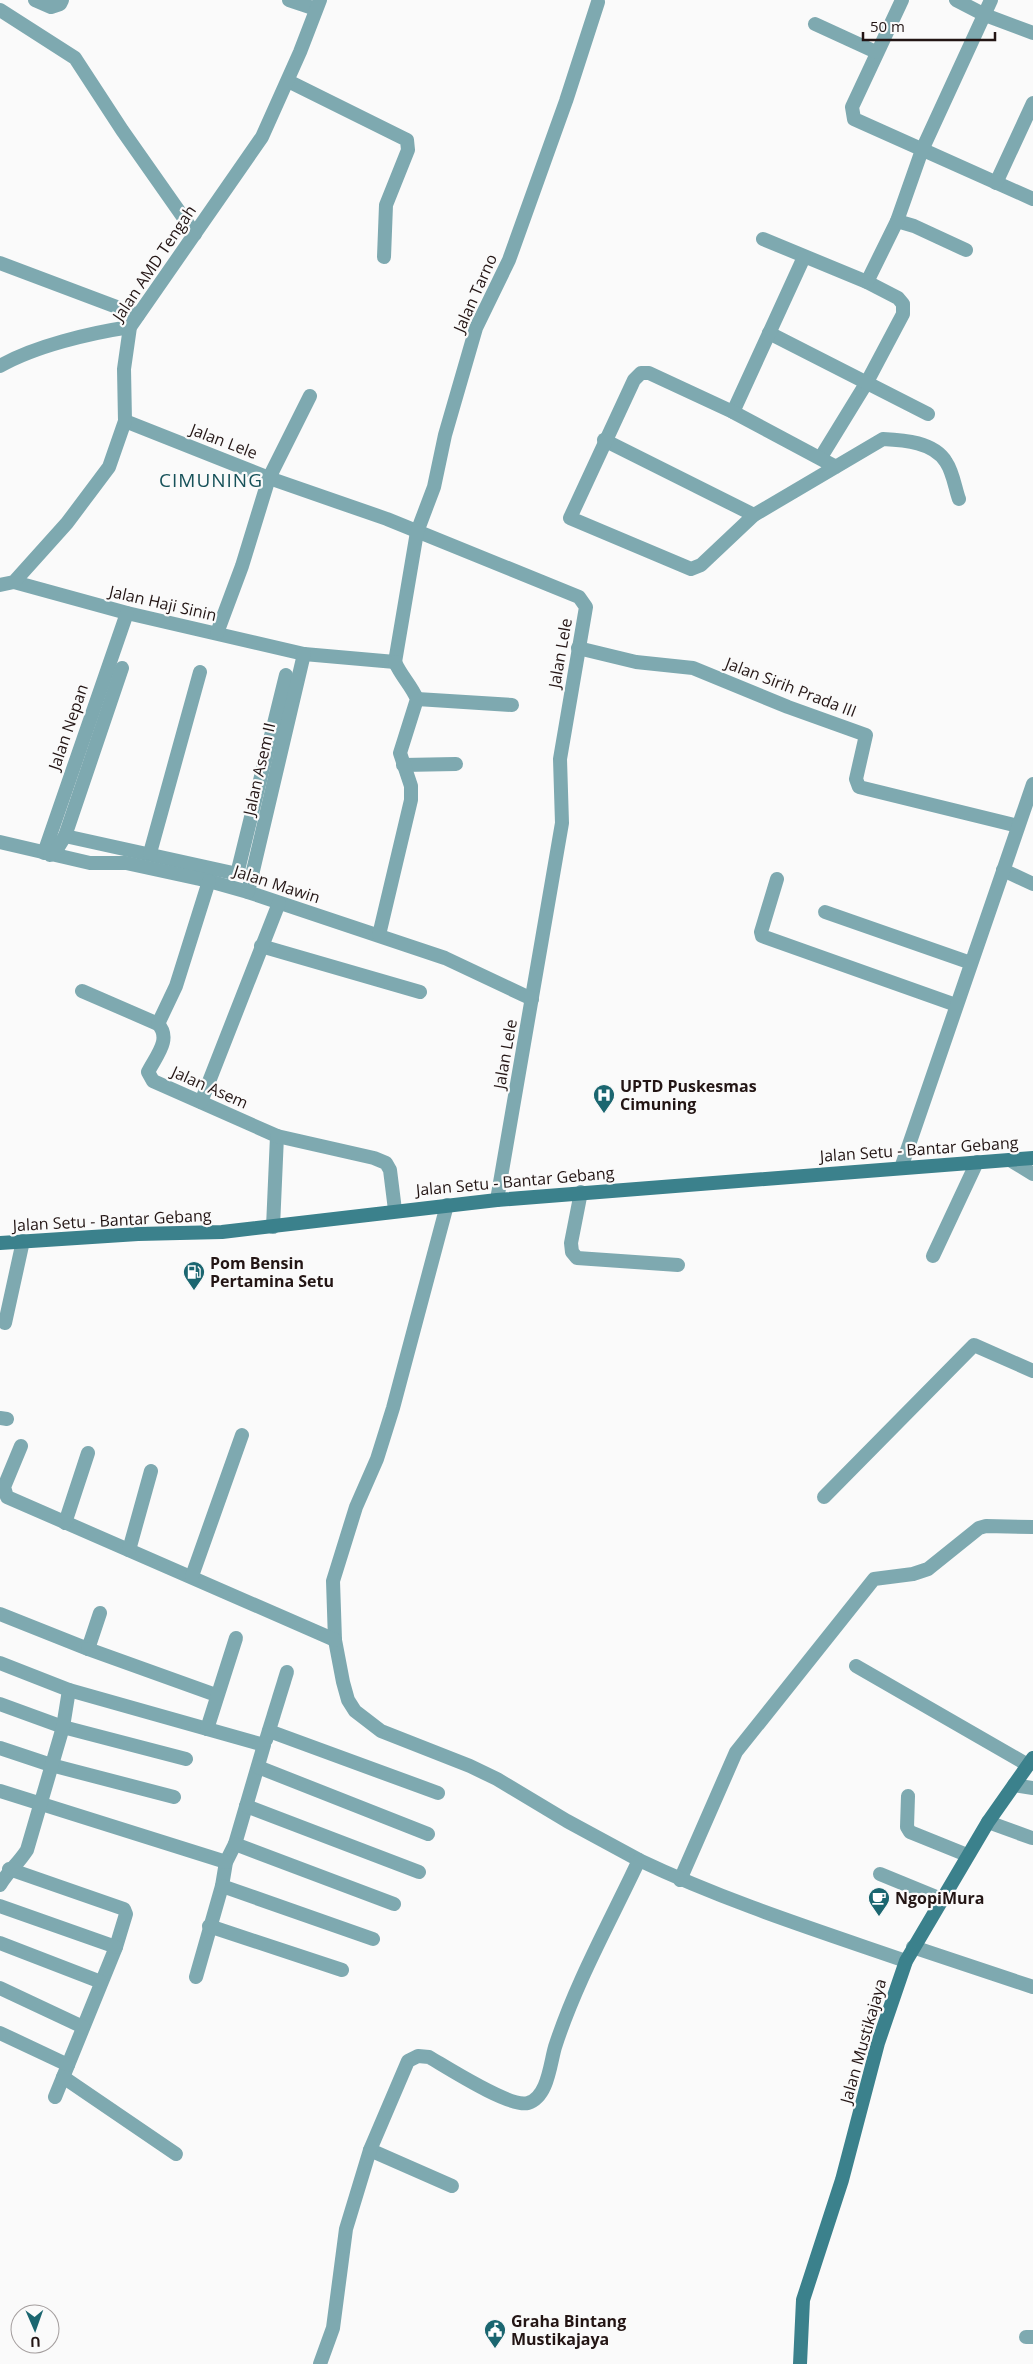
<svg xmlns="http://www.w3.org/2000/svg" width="1033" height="2364" font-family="'Open Sans',sans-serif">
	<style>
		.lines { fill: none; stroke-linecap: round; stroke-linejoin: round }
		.minor { stroke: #7ea9b0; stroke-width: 14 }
		.secondary { stroke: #3b818c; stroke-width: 14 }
		.labels { text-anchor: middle; stroke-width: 4.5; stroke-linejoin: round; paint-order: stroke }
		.street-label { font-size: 16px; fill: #231514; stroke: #fafafa }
		.poi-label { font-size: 16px; font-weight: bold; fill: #231514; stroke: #fafafa; text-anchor: start }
		.quarter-label { font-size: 19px; letter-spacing: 1px; fill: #165159; stroke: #fafafa }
	</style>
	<rect width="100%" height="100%" fill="#fafafa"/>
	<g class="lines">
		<g class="minor">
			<polyline points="35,0 51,7 60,4 62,0"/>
			<polyline points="289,0 316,9"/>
			<polyline points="902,0 852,107 854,119 1033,199"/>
			<polyline points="956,0 985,15 1033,33"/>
			<polyline points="0,10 75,58 122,130 195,234"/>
			<polyline points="815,24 876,52"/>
			<polyline points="288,81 407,140 408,150 386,205 384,257"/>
			<polyline points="996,183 1033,103"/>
			<polyline points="897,221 914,226 966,250"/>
			<polyline points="763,239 867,282 898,298 903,304 903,314 867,382 821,457"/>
			<polyline points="0,263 138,315"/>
			<polyline points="867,282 897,221 922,150 991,0"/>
			<polyline points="769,333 928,414"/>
			<path d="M 0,366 C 35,346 90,333 130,327"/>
			<polyline points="733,412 804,257"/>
			<polyline points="125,421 269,478 387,519 579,597 586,607 560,759 562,823 497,1200"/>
			<polyline points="604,440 754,515"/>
			<path d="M 836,467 L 733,412 L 649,373 L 641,373 L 634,380 L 570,518 L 691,569 L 701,565 L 754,515 L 883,439 C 904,440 934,442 946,462 C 953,472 955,488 959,499"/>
			<polyline points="14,582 127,613 304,654 395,662"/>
			<polyline points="0,585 14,582 67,523 109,467 125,421 124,369 130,327 262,137 300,52 320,0"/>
			<polyline points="217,633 242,566 269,478 310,396"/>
			<polyline points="578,648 636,662 693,668 788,707 866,735 856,779 859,787 1018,826"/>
			<polyline points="395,662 417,532 434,487 445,435 476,328 509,260 566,101 598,2"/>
			<polyline points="417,699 512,705"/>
			<polyline points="403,765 456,764"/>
			<polyline points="65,836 233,873 238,870 286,675"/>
			<polyline points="0,842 90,863 126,863 209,881 248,892 445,958 532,999"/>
			<polyline points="44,853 127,613"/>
			<polyline points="150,853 200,672"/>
			<polyline points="50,855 57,849 65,836 122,668"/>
			<polyline points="1003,870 1033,884"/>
			<polyline points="777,879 761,932 762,936 956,1005"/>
			<polyline points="248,892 304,654"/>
			<polyline points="825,912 971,963"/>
			<path d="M 379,935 L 411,800 L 411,786 L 400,753 L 417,699 C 411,685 401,676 395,662"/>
			<polyline points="261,946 420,992"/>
			<path d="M 82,991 L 158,1024 C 172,1039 156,1056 148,1072 L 153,1081 L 277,1136 L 273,1227"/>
			<polyline points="158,1024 176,986 209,881"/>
			<polyline points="201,1102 279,903"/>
			<polyline points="277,1136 374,1158 386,1163 390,1170 395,1210"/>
			<polyline points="1010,1160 1033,1174"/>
			<polyline points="901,1168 1033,784"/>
			<polyline points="581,1192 571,1243 572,1252 577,1258 678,1265"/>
			<polyline points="447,1205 393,1408 377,1459 356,1507 333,1581 335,1640 343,1682 348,1700 355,1711 381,1731 470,1766 497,1779 567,1821 639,1860"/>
			<polyline points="933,1256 977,1162"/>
			<polyline points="5,1323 23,1241"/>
			<polyline points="0,1418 7,1419"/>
			<polyline points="21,1446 4,1487 7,1497 335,1640"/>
			<polyline points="824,1497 974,1345 1033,1371"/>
			<polyline points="65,1523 88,1453"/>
			<polyline points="129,1550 151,1471"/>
			<polyline points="192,1576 242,1435"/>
			<polyline points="0,1614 88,1649 100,1613"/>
			<polyline points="88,1649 216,1695"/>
			<polyline points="0,1663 69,1690 264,1745 235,1844 226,1862 222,1886 196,1977"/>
			<polyline points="856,1666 1028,1765"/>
			<polyline points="0,1704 63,1727 186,1759"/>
			<polyline points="207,1729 236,1638"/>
			<polyline points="269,1731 438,1793"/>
			<polyline points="266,1740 287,1672"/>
			<polyline points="0,1748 51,1765 174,1797"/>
			<polyline points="258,1767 428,1834"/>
			<polyline points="1014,1785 1033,1788"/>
			<polyline points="0,1791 226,1862"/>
			<polyline points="908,1796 907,1827 910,1832 967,1855"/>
			<polyline points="246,1806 419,1872"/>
			<polyline points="988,1822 1032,1838"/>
			<polyline points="235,1844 394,1904"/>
			<polyline points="9,1869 124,1909 126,1914 116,1947 55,2097"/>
			<polyline points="880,1874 941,1899"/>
			<polyline points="680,1880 736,1752 874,1579 913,1574 928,1569 979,1528 986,1526 1033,1527"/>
			<path d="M 0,1885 C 9,1870 18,1864 27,1850 L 63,1727 L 69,1690"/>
			<polyline points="222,1886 373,1939"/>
			<polyline points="0,1906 116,1947"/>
			<polyline points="209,1926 342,1970"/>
			<polyline points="0,1943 101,1982"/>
			<polyline points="913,1947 1033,1987"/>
			<polyline points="0,1988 83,2027"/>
			<polyline points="0,2033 68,2065"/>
			<polyline points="63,2077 176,2154"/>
			<polyline points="370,2150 452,2186"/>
			<polyline points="1026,2337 1033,2337"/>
			<path d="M 320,2364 L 333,2328 L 346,2229 L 370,2150 L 408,2061 L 418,2056 L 429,2057 C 448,2068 510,2108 528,2103 C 548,2097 550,2064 555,2047 C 576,1982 610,1922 639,1860 C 725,1901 816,1930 906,1961"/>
		</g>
		<g class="secondary">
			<polyline points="0,1243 138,1234 222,1232 497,1200 1033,1158"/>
			<polyline points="800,2364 803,2300 842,2180 878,2043 906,1961 988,1822 1033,1758"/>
		</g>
	</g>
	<defs>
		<g id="hospital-pin" transform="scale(1.125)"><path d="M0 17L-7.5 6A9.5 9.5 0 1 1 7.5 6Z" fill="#1b6670" stroke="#fafafa"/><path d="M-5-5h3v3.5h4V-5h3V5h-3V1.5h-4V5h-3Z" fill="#fff"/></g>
		<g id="fuel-pin" transform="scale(1.125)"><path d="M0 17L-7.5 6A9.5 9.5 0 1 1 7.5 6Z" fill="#1b6670" stroke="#fafafa"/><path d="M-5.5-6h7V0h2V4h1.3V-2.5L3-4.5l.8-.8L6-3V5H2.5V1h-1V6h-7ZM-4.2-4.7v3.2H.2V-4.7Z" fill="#fff"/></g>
		<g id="cafe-pin" transform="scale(1.125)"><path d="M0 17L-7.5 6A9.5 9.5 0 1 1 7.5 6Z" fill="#1b6670" stroke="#fafafa"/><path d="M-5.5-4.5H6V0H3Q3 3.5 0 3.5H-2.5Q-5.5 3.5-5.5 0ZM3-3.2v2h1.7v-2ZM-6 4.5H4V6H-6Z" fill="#fff"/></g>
		<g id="civic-pin" transform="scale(1.125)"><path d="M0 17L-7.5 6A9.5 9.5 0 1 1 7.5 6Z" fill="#1b6670" stroke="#fafafa"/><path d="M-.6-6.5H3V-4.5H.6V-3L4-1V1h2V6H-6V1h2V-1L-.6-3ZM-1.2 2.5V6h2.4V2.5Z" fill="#fff"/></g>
	</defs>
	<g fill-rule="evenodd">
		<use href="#hospital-pin" x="604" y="1095"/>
		<use href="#fuel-pin" x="194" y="1272"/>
		<use href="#cafe-pin" x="879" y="1898"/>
		<use href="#civic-pin" x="495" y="2330"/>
	</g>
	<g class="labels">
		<g class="street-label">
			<text transform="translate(154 263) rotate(-56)" y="6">Jalan AMD Tengah</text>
			<text transform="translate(475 293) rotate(-66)" y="6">Jalan Tarno</text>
			<text transform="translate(224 441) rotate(21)" y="6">Jalan Lele</text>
			<text transform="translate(163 603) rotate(13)" y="6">Jalan Haji Sinin</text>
			<text transform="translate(560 653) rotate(-80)" y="6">Jalan Lele</text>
			<text transform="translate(791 687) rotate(21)" y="6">Jalan Sirih Prada III</text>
			<text transform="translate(68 727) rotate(-71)" y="6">Jalan Nepan</text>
			<text transform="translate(259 769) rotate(-77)" y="6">Jalan Asem II</text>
			<text transform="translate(277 884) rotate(18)" y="6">Jalan Mawin</text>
			<text transform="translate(505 1054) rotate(-80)" y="6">Jalan Lele</text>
			<text transform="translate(210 1087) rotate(24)" y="6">Jalan Asem</text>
			<text transform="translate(919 1149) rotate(-4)" y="6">Jalan Setu - Bantar Gebang</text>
			<text transform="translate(515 1181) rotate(-5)" y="6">Jalan Setu - Bantar Gebang</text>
			<text transform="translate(112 1220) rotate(-3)" y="6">Jalan Setu - Bantar Gebang</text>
			<text transform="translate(863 2041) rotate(-74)" y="6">Jalan Mustikajaya</text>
		</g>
		<g class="poi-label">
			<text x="620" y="1092">UPTD Puskesmas<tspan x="620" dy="18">Cimuning</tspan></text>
			<text x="210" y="1269">Pom Bensin<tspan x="210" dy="18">Pertamina Setu</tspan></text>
			<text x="895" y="1904">NgopiMura</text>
			<text x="511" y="2327">Graha Bintang<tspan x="511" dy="18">Mustikajaya</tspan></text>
		</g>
		<g class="quarter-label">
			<text x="211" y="487">CIMUNING</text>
		</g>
	</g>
	<g transform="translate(35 2329) rotate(178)"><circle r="24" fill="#fafafa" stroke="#a49e9e"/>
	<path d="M0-4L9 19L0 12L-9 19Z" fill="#1b6670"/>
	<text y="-8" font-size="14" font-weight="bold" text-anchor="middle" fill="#231514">U</text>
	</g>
	<path d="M863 32v8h132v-8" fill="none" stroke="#231514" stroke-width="2.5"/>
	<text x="870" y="32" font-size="15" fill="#231514" stroke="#fafafa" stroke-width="4" paint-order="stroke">50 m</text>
</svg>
